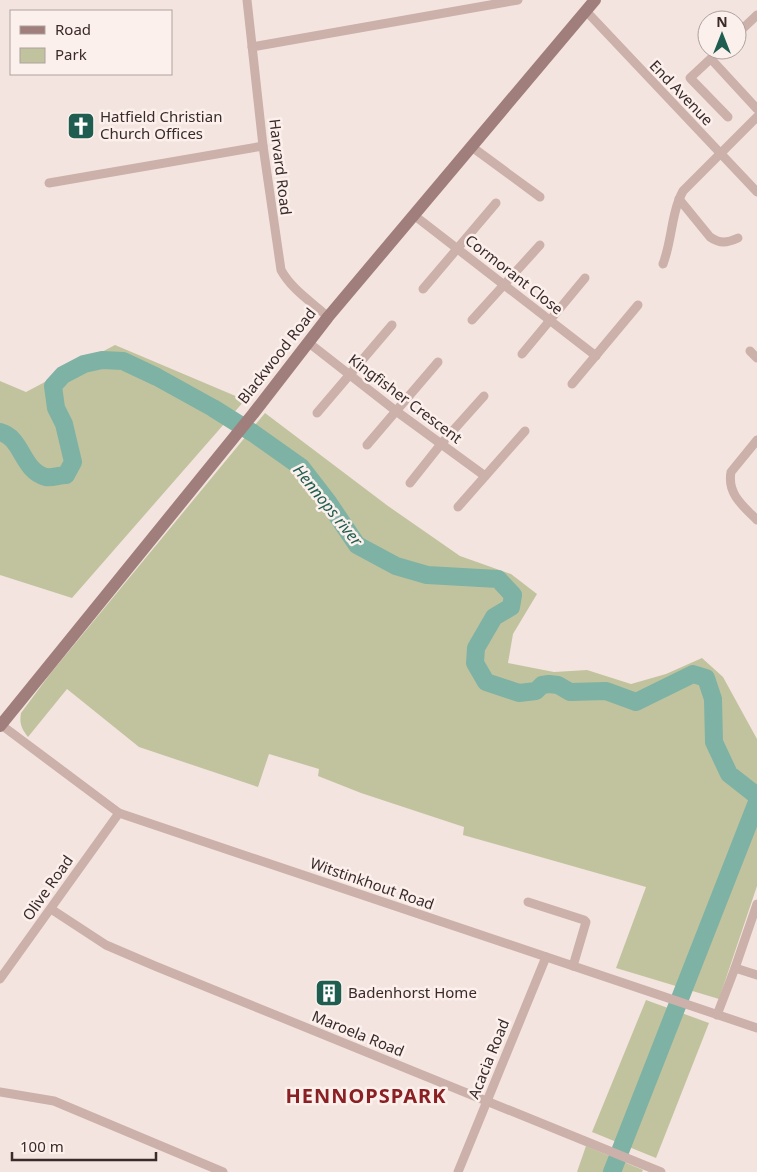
<svg xmlns="http://www.w3.org/2000/svg" width="757" height="1172" font-family="'Noto Sans',sans-serif">
	<style>
		.green { fill: #c1c39e }
		.lines { fill: none; stroke-linecap: round; stroke-linejoin: round }
		.river { stroke: #7db2a5; stroke-width: 18 }
		.street { stroke: #ccb0aa; stroke-width: 9 }
		.secondary { stroke: #a07e7b; stroke-width: 12 }
		.labels { text-anchor: middle; stroke-width: 5; stroke-linejoin: round; paint-order: stroke }
		.street-label { font-size: 15px; fill: #3a2a2a; stroke: #fbf0ec }
		.poi-label { font-size: 15px; fill: #3a2a2a; stroke: #fbf0ec; text-anchor: start }
		.water-label { font-size: 16px; font-style: italic; fill: #1e5d50; stroke: #fbf0ec }
		.district-label { font-size: 20px; font-weight: bold; letter-spacing: 1px; fill: #8b2024; stroke: #fbf0ec }
	</style>
	<rect width="100%" height="100%" fill="#f4e4df"/>
	<g class="green">
		<polygon points="115,345 245,400 72,598 0,575 0,381 26,392"/>
		<path d="M 265,413 L 388,506 L 460,556 L 511,574 L 537,594 L 513,634 L 508,663 L 554,672 L 587,670 L 631,684 L 666,674 L 702,658 L 723,677 L 757,739 L 757,886 L 719,999 L 616,968 L 646,887 L 463,835 L 464,827 L 361,793 L 318,776 L 319,769 L 269,754 L 258,787 L 139,747 L 67,689 L 28,737 C 22,729 19,724 21,713 L 50,674 Z"/>
		<polygon points="646,1000 709,1023 656,1158 592,1132"/>
		<polygon points="586,1146 643,1170 642,1172 577,1172"/>
	</g>
	<g class="lines">
		<g class="river">
			<path d="M 0,432 C 23,438 21,470 46,477 C 52,478 60,475 66,475 L 73,462 L 64,424 L 56,408 L 53,386 L 63,375 L 84,364 L 102,360 L 123,361 L 157,377 L 213,408 L 253,433 L 301,467 L 328,502 L 357,545 L 396,566 L 427,575 L 498,579 L 513,595 L 511,607 L 494,617 L 476,648 L 475,663 L 486,682 L 519,693 L 536,691 L 542,685 L 549,684 L 558,685 L 570,692 L 606,691 L 636,702 L 693,674 L 706,678 L 713,699 L 714,742 L 729,774 L 757,796"/>
			<polyline points="612,1172 757,802"/>
		</g>
		<g class="street">
			<path d="M 247,0 L 263,146 L 281,270 C 292,290 312,302 328,317"/>
			<polyline points="586,11 757,192"/>
			<polyline points="737,34 757,15"/>
			<polyline points="252,47 518,0"/>
			<polyline points="720,50 690,78 728,117"/>
			<polyline points="711,59 757,109"/>
			<polyline points="472,147 540,197"/>
			<polyline points="49,183 263,146"/>
			<path d="M 679,199 L 710,237 C 720,244 727,243 738,238"/>
			<polyline points="415,216 596,356"/>
			<path d="M 663,264 C 672,241 671,213 683,191 L 757,117"/>
			<polyline points="423,289 496,203"/>
			<polyline points="472,320 540,245"/>
			<polyline points="309,343 396,411 485,476"/>
			<polyline points="750,351 757,358"/>
			<polyline points="522,354 585,278"/>
			<polyline points="572,384 638,305"/>
			<polyline points="317,413 392,325"/>
			<path d="M 757,440 L 731,472 C 727,494 743,506 757,520"/>
			<polyline points="367,445 438,362"/>
			<polyline points="410,483 441,444 484,396"/>
			<polyline points="458,507 525,431"/>
			<polyline points="0,724 119,813 757,1028"/>
			<polyline points="528,902 584,920 586,922 573,966"/>
			<polyline points="51,909 106,945 155,966 661,1172"/>
			<polyline points="735,968 757,975"/>
			<polyline points="0,979 119,813"/>
			<polyline points="717,1015 735,968 757,904"/>
			<polyline points="0,1092 54,1101 223,1172"/>
			<polyline points="458,1172 546,957"/>
		</g>
		<polyline class="secondary" points="0,726 253,414 328,317 595,0"/>
	</g>
	<defs>
		<g id="church-square" transform="scale(1.4375)"><rect x="-9" y="-9" width="18" height="18" rx="4" fill="#1e5d50" stroke="#fbf0ec"/><path d="M-1.2-6h2.4v3.5h3.3v2.4h-3.3V6h-2.4V-.1h-3.3v-2.4h3.3Z" fill="#fff"/></g>
		<g id="building-square" transform="scale(1.4375)"><rect x="-9" y="-9" width="18" height="18" rx="4" fill="#1e5d50" stroke="#fbf0ec"/><path d="M-4-6H4V6H1V3H-1V6H-4ZM-2.5-4.3h1.7v1.8h-1.7ZM.8-4.3h1.7v1.8H.8ZM-2.5-1h1.7V.8h-1.7ZM.8-1h1.7V.8H.8Z" fill="#fff"/></g>
	</defs>
	<g fill-rule="evenodd">
		<use href="#church-square" x="81" y="126"/>
		<use href="#building-square" x="329" y="993"/>
	</g>
	<g class="labels">
		<g class="street-label">
			<text transform="translate(681 93) rotate(46)" y="5">End Avenue</text>
			<text transform="translate(280 167) rotate(83)" y="5">Harvard Road</text>
			<text transform="translate(514 275) rotate(38)" y="5">Cormorant Close</text>
			<text transform="translate(277 356) rotate(-52)" y="5">Blackwood Road</text>
			<text transform="translate(405 399) rotate(37)" y="5">Kingfisher Crescent</text>
			<text transform="translate(372 884) rotate(19)" y="5">Witstinkhout Road</text>
			<text transform="translate(48 888) rotate(-55)" y="5">Olive Road</text>
			<text transform="translate(358 1034) rotate(22)" y="5">Maroela Road</text>
			<text transform="translate(489 1059) rotate(-68)" y="5">Acacia Road</text>
		</g>
		<g class="poi-label">
			<text x="100" y="122">Hatfield Christian<tspan x="100" dy="17">Church Offices</tspan></text>
			<text x="348" y="998">Badenhorst Home</text>
		</g>
		<g class="water-label">
			<text transform="translate(328 505) rotate(51)" y="6">Hennops river</text>
		</g>
		<g class="district-label">
			<text x="366" y="1103">HENNOPSPARK</text>
		</g>
	</g>
	<rect x="10" y="10" width="162" height="65" fill="#fbf0ec" stroke="#aea19e"/>
	<rect x="20" y="26" width="25" height="8" fill="#a07e7b" stroke="#aea19e"/>
	<text x="55" y="35" font-size="15" fill="#3a2a2a">Road</text>
	<rect x="20" y="48" width="25" height="15" fill="#c1c39e" stroke="#aea19e"/>
	<text x="55" y="60" font-size="15" fill="#3a2a2a">Park</text>
	<g transform="translate(722 35)"><circle r="24" fill="#fbf0ec" stroke="#aea19e"/>
	<path d="M0-4L9 19L0 12L-9 19Z" fill="#1e5d50"/>
	<text y="-8" font-size="14" font-weight="bold" text-anchor="middle" fill="#3a2a2a">N</text>
	</g>
	<path d="M12 1152v8h144v-8" fill="none" stroke="#3a2a2a" stroke-width="2.5"/>
	<text x="20" y="1152" font-size="15" fill="#3a2a2a" stroke="#fbf0ec" stroke-width="4" paint-order="stroke">100 m</text>
</svg>
